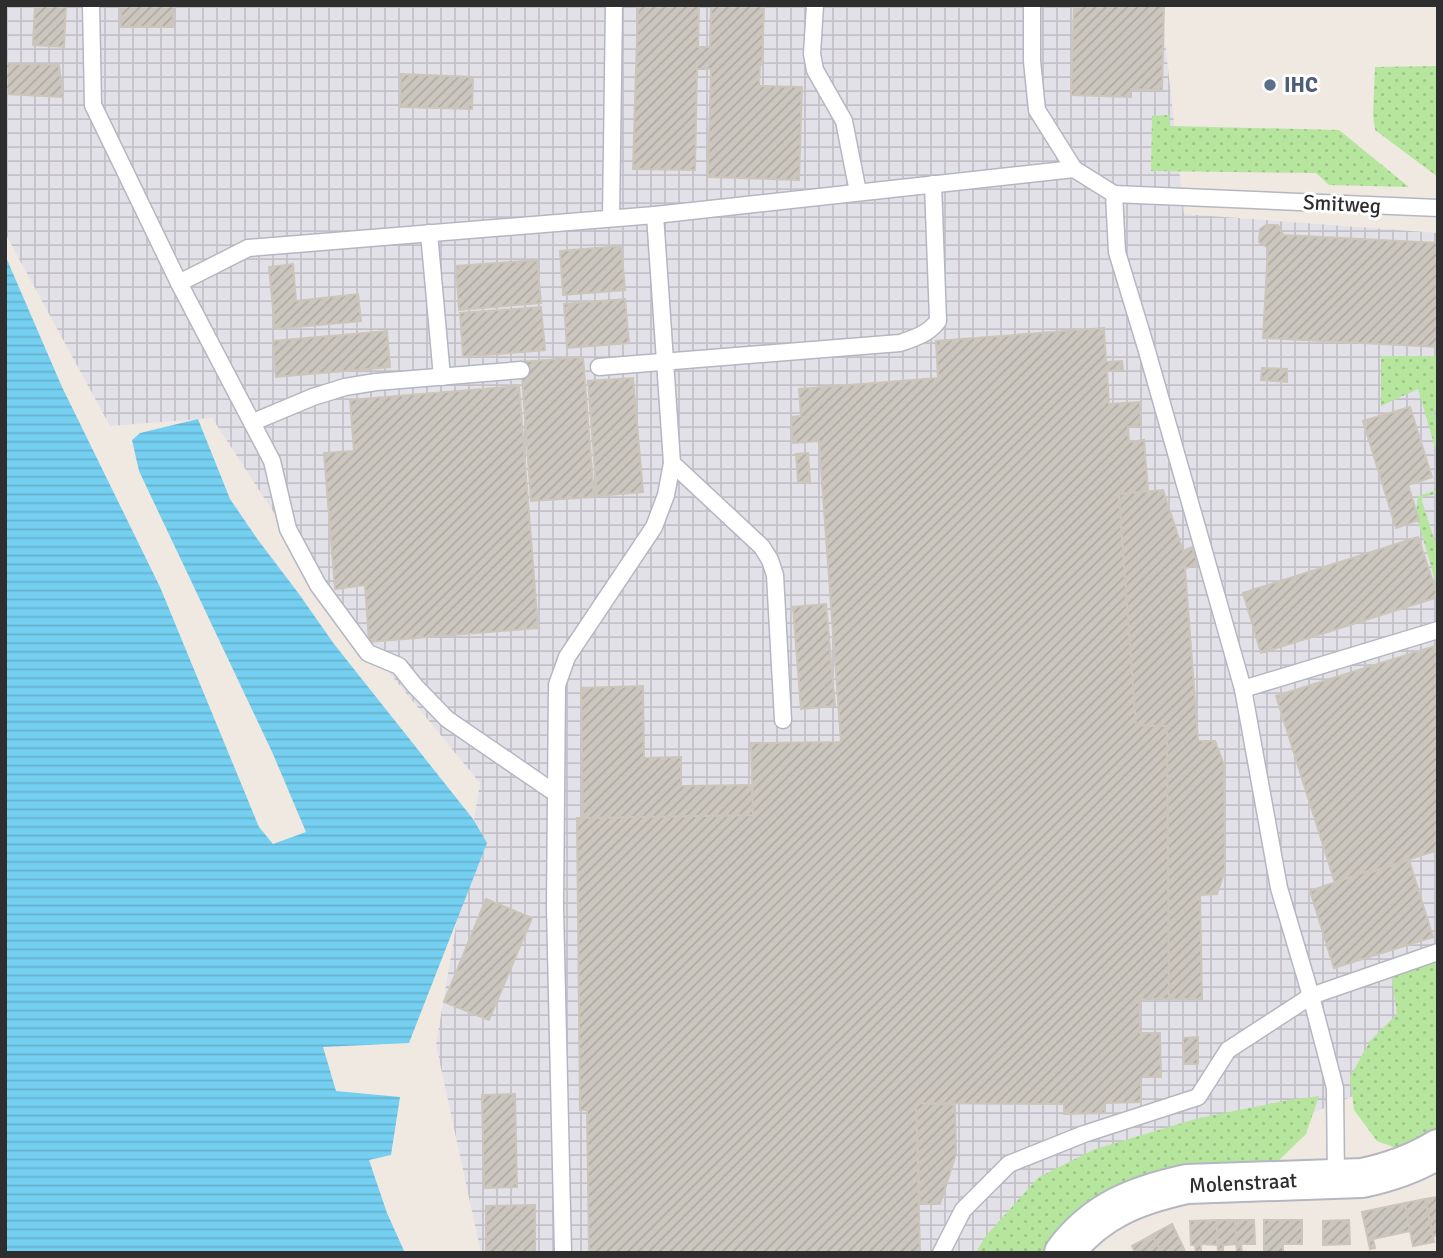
<svg xmlns="http://www.w3.org/2000/svg" width="1443" height="1258" font-family="Signika,sans-serif">
	<style>
		.industrial { fill: url(#industrial-grid) }
		.grass { fill: url(#grass-dots) }
		.water { fill: url(#water-rules) }
		.building { fill: url(#building-hatch); stroke: #cbc5ba; stroke-width: 2 }
		.lines { fill: none; stroke-linecap: round; stroke-linejoin: round }
		.lane-casing { stroke: #b4b7c1; stroke-width: 19 }
		.secondary-casing { stroke: #b4b7c1; stroke-width: 42 }
		.lane { stroke: #fff; stroke-width: 16 }
		.secondary { stroke: #fff; stroke-width: 38 }
		.service-dot { fill: #5c6f8a; stroke: #fff; stroke-width: 2.5 }
		.labels { text-anchor: middle; stroke-width: 6; stroke-linejoin: round; paint-order: stroke }
		.service-label { font-size: 21px; font-weight: bold; fill: #4e5e75; stroke: #fff; text-anchor: start }
		.street-label { font-size: 21px; fill: #2e2e2e; stroke: #fff }
	</style>
	<defs>
		<pattern id="industrial-grid" width="8" height="8" patternUnits="userSpaceOnUse" patternTransform="scale(1.75)"><rect width="8" height="8" fill="#e3e1e8"/><path d="M0 4h8M4 0v8" fill="none" stroke="#c3c1c7"/></pattern>
		<pattern id="grass-dots" width="8" height="8" patternUnits="userSpaceOnUse" patternTransform="scale(1.75)"><rect width="8" height="8" fill="#b6e59e"/><path d="M2 2h.1M6 6h.1" fill="none" stroke="#9dc588" stroke-width="1.8" stroke-linecap="round"/></pattern>
		<pattern id="water-rules" width="6" height="5" patternUnits="userSpaceOnUse" patternTransform="scale(1.75)"><rect width="6" height="5" fill="#75cff0"/><path d="M0 2.5h6" fill="none" stroke="#66b2ce"/></pattern>
		<pattern id="building-hatch" width="6" height="6" patternUnits="userSpaceOnUse" patternTransform="scale(1.75)"><rect width="6" height="6" fill="#cbc7bf"/><path d="M-1 1l2-2M0 6l6-6M5 7l2-2" fill="none" stroke="#afaba4"/></pattern>
	</defs>
	<rect width="100%" height="100%" fill="#efe9e1"/>
	<polygon class="industrial" points="5,5 1161,5 1184,214 1438,233 1438,1036 1397,1078 1043,1224 1032,1253 481,1253 436,1045 480,783 337,609 212,418 110,426 5,233"/>
	<g class="grass">
		<polygon points="1438,52 1438,177 1375,130 1373,115 1375,67 1436,66"/>
		<polygon points="1169,115 1170,126 1339,130 1409,187 1329,185 1316,173 1151,171 1152,116"/>
		<polygon points="1381,356 1438,356 1438,410 1434,411 1438,426 1438,458 1418,389 1381,406"/>
		<polygon points="1438,490 1438,493 1421,498 1438,551 1438,590 1416,514 1418,496"/>
		<polygon points="1438,958 1438,1138 1407,1152 1377,1141 1354,1110 1350,1077 1370,1041 1397,1014 1391,974"/>
		<polygon points="1319,1096 1306,1134 1267,1172 1209,1174 1056,1253 976,1253 984,1238 1039,1177 1095,1149 1199,1118 1289,1100"/>
	</g>
	<polygon class="water" points="5,255 62,387 160,587 259,827 273,844 306,832 273,754 139,471 132,440 140,433 198,419 230,499 258,540 299,594 334,644 473,819 487,843 409,1043 323,1047 336,1091 400,1097 391,1155 369,1160 387,1213 405,1253 5,1253"/>
	<g class="building">
		<polygon points="35,5 66,5 64,47 33,45"/>
		<rect x="121" y="5" width="52" height="22"/>
		<polygon points="638,5 699,5 698,47 710,47 711,5 764,5 762,65 760,65 759,86 802,87 799,180 708,177 711,69 697,69 695,170 633,169"/>
		<polygon points="1074,5 1164,6 1162,90 1131,89 1131,97 1071,95"/>
		<polygon points="5,64 59,65 63,97 5,94"/>
		<polygon points="401,74 473,77 472,109 400,107"/>
		<polygon points="1266,225 1278,225 1283,235 1438,243 1438,347 1263,338 1268,248 1259,242 1260,229"/>
		<polygon points="621,246 625,290 563,295 560,251"/>
		<polygon points="537,260 541,303 459,310 456,266"/>
		<polygon points="293,264 296,301 358,294 361,321 275,329 269,267"/>
		<polygon points="625,299 629,343 567,348 564,304"/>
		<polygon points="541,307 545,350 463,357 460,313"/>
		<polygon points="1104,328 1106,362 1122,361 1123,370 1107,371 1109,404 1140,402 1141,426 1128,427 1129,442 1144,440 1148,491 1119,494 1136,725 1167,726 1169,999 1139,999 1140,1033 1160,1033 1161,1077 1141,1077 1141,1102 1105,1103 1105,1113 1064,1114 1064,1104 916,1103 920,1253 589,1253 587,1110 580,1110 577,818 753,815 751,743 841,742 819,441 793,443 791,417 801,416 799,389 938,378 936,341"/>
		<polygon points="387,331 390,367 276,377 273,341"/>
		<polygon points="583,357 594,497 531,501 521,362"/>
		<polygon points="1262,368 1287,369 1287,382 1261,380"/>
		<polygon points="633,378 643,492 597,496 588,381"/>
		<polygon points="519,386 538,628 369,642 365,585 335,589 324,453 354,451 350,400"/>
		<polygon points="1410,407 1432,477 1408,485 1419,520 1396,528 1363,421"/>
		<polygon points="808,453 810,481 798,482 796,454"/>
		<polygon points="1163,490 1183,551 1192,547 1198,565 1185,568 1198,741 1215,741 1224,765 1225,870 1217,894 1200,895 1202,999 1169,999 1167,726 1136,725 1119,494"/>
		<polygon points="1418,537 1438,597 1261,653 1243,593"/>
		<polygon points="826,604 835,706 801,709 793,607"/>
		<polygon points="1438,645 1438,850 1373,871 1374,873 1368,871 1355,878 1354,877 1335,883 1276,696"/>
		<polygon points="643,686 644,758 681,757 681,786 752,785 753,815 583,818 581,688"/>
		<polygon points="1409,860 1433,937 1334,968 1310,891 1368,871 1369,873"/>
		<polygon points="486,899 532,918 489,1020 444,1002"/>
		<polygon points="1198,1037 1198,1064 1184,1064 1183,1038"/>
		<polygon points="515,1094 517,1187 484,1188 482,1095"/>
		<polygon points="916,1103 955,1105 956,1154 940,1204 920,1204"/>
		<polygon points="1438,1197 1438,1225 1436,1225 1438,1235 1433,1236 1425,1199"/>
		<polygon points="1425,1199 1434,1242 1413,1246 1405,1203"/>
		<polygon points="1405,1203 1410,1231 1373,1239 1375,1248 1370,1249 1362,1212"/>
		<polygon points="535,1205 535,1253 486,1253 486,1206"/>
		<polygon points="1217,1220 1235,1220 1236,1244 1223,1245 1223,1253 1218,1253"/>
		<polygon points="1217,1220 1217,1245 1201,1244 1201,1253 1196,1253 1195,1245 1191,1245 1190,1221"/>
		<polygon points="1235,1220 1254,1220 1255,1244 1241,1244 1242,1253 1237,1253"/>
		<polygon points="1264,1220 1302,1220 1302,1244 1283,1244 1283,1253 1264,1253"/>
		<polygon points="1349,1220 1350,1244 1323,1245 1323,1221"/>
		<polygon points="1172,1224 1184,1249 1185,1253 1162,1253 1152,1235"/>
		<polygon points="1152,1235 1162,1253 1135,1253 1132,1246"/>
	</g>
	<g class="lines">
		<g class="lane-casing">
			<g id="lane">
				<polyline points="91,5 93,105 179,283 272,461 288,529 318,585 368,653 399,666 415,686 447,719 555,793"/>
				<polyline points="815,5 812,54 815,70 844,121 858,192"/>
				<polyline points="1032,5 1032,61 1037,110 1074,169 1114,194 1117,252 1147,351 1243,689 1279,888 1311,996 1335,1088 1336,1180"/>
				<polyline points="1114,194 1438,208"/>
				<polyline points="655,215 672,463 762,547 770,560 775,575 783,720"/>
				<polyline points="611,218 614,5"/>
				<polyline points="429,233 442,377"/>
				<polyline points="179,283 248,248 655,215 1074,169"/>
				<path d="M 599,367 L 900,343 C 915,338 928,334 938,321 L 933,184"/>
				<polyline points="253,422 313,397 345,387 376,382 521,370"/>
				<polyline points="1243,689 1438,630"/>
				<polyline points="563,1253 555,908 557,685 567,657 654,527 666,495 672,463"/>
				<polyline points="941,1253 963,1210 1009,1164 1084,1134 1198,1097 1228,1050 1311,996 1438,952"/>
			</g>
		</g>
		<g class="secondary-casing">
			<path id="secondary" d="M 1064,1253 C 1096,1210 1137,1195 1187,1184 L 1362,1178 C 1390,1172 1414,1164 1438,1149"/>
		</g>
		<use href="#lane" class="lane"/>
		<use href="#secondary" class="secondary"/>
	</g>
	<circle class="service-dot" cx="1270" cy="85" r="7"/>
	<g class="labels">
		<g class="service-label">
			<text x="1284" y="92">IHC</text>
		</g>
		<g class="street-label">
			<text transform="translate(1342 204) rotate(3)" y="7">Smitweg</text>
			<text transform="translate(1243 1183) rotate(-3)" y="7">Molenstraat</text>
		</g>
	</g>
	<rect width="1443" height="1258" fill="none" stroke="#2e2e2e" stroke-width="14"/>
</svg>
